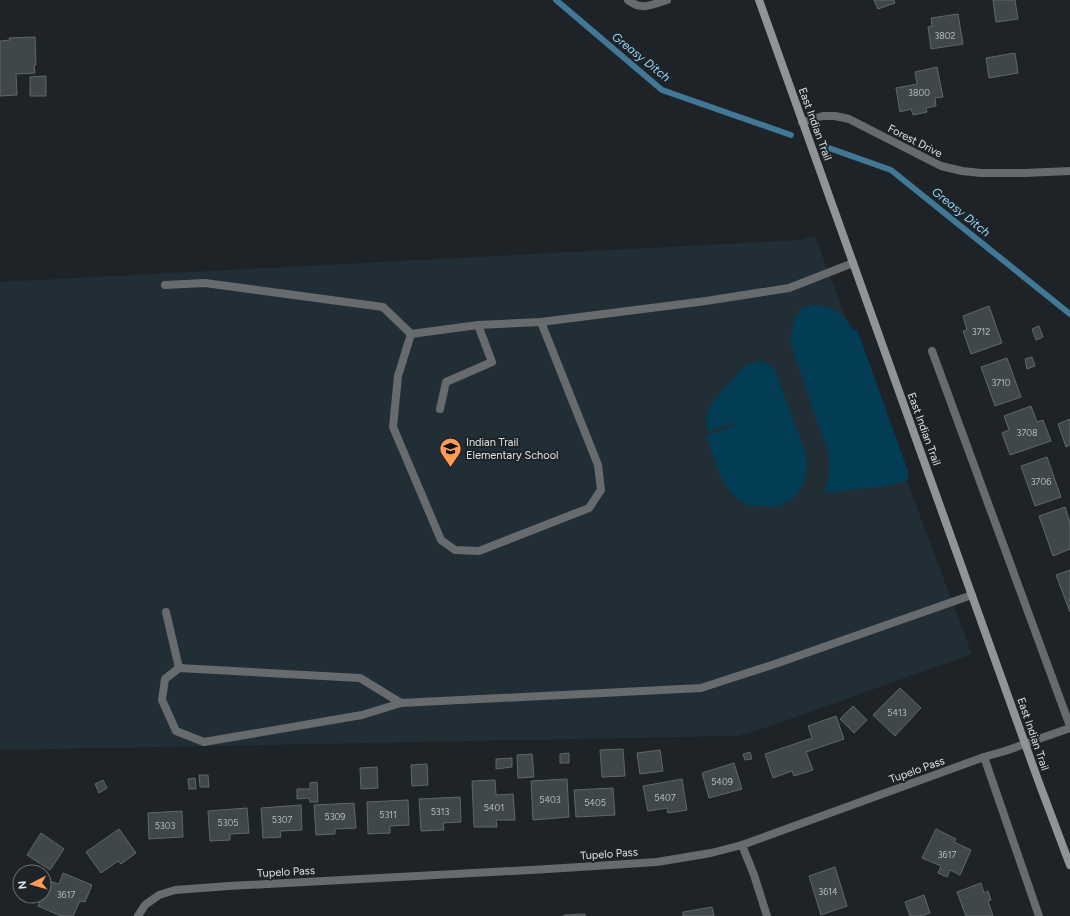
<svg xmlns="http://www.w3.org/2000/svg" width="1070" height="916" font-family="Figtree,sans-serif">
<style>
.built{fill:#212e35}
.green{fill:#023c55}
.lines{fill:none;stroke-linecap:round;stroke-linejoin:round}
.stream{stroke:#407896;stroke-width:6}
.building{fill:#40474b;stroke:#60676b}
.service{stroke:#676b6d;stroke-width:8}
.minor{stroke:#676b6d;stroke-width:8}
.secondary{stroke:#8f9497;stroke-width:8}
.labels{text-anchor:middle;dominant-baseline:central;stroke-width:4;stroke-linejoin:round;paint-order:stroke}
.number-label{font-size:9px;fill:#b6babe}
.street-label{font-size:11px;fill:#dde1e4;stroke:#1d2327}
.poi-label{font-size:11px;fill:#dde1e4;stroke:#1d2327;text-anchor:start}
.water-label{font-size:12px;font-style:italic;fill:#95d7fc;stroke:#1d2327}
</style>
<rect width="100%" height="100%" fill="#1d2327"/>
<!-- built -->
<path class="built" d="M 815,236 L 972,654 L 765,728 L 738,736 L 0,750 L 0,282 L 801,240 Z"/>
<!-- green -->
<g class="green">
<path d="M 811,305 C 832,306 843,312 853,330 L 857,329 L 908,471 L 909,478 C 896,487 871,487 856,489 C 846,490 835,493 825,492 L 829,476 L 829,456 L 827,447 L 817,421 L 791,343 C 791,329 794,318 802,308 L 803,308 Z"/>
<path d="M 762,361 L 768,364 L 774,368 L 805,451 L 807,466 L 805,479 L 802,487 L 797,494 L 788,502 L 775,507 L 748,505 L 739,500 L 731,493 L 725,484 L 720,474 L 706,436 L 734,426 L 733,423 L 708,432 C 706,425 706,417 708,410 C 710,404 741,368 747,365 C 751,362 757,362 762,361 Z"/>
</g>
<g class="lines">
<!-- stream -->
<g class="stream">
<path d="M 556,0 L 662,90 L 791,135"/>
<path d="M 826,147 L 891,170 L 1070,314"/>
</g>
</g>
<!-- building -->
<g class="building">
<path d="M 874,0 L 894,0 L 895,3 L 878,9 Z"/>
<path d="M 993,0 L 1015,0 L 1018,19 L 996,22 Z"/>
<path d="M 958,14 L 963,44 L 931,49 L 928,27 L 932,26 L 931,18 Z"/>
<path d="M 35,37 L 36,65 L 34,65 L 35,73 L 16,74 L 17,95 L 0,96 L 0,41 L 10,40 L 9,38 Z"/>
<path d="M 1015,53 L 1018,73 L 989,78 L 986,58 Z"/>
<path d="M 937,67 L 943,97 L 935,98 L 936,106 L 926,108 L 927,112 L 913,115 L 911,109 L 900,112 L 896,88 L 917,84 L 915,72 Z"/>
<path d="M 46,76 L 46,96 L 30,96 L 30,77 Z"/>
<path d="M 989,306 L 1002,343 L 971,354 L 963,331 L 967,330 L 963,316 Z"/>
<path d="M 1039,326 L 1043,337 L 1036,340 L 1032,329 Z"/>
<path d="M 1032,357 L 1035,366 L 1027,369 L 1025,359 Z"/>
<path d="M 1007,358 L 1021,397 L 995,406 L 981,367 Z"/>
<path d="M 1031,406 L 1037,422 L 1043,420 L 1051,441 L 1010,455 L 1002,433 L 1009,430 L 1004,416 Z"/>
<path d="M 1070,419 L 1070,445 L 1066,447 L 1058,424 Z"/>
<path d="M 1047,457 L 1061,497 L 1035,506 L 1021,466 Z"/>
<path d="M 1065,507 L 1070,523 L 1070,549 L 1053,556 L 1039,516 Z"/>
<path d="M 1070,570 L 1070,612 L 1056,575 Z"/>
<path d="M 900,688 L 921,708 L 895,736 L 873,715 Z"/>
<path d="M 853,706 L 867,720 L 854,733 L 840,719 Z"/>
<path d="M 836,716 L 844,739 L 806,752 L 813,770 L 794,776 L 792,771 L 773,778 L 765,754 L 812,738 L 808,726 Z"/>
<path d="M 623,749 L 625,776 L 602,777 L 600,750 Z"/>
<path d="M 660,750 L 663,771 L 640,774 L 637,753 Z"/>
<path d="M 750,752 L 752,759 L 745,760 L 743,754 Z"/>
<path d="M 569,753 L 569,763 L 560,763 L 560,754 Z"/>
<path d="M 532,754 L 534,777 L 518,778 L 517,755 Z"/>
<path d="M 512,758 L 512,767 L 496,769 L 496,759 Z"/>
<path d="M 734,763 L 742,789 L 709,798 L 702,773 Z"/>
<path d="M 427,764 L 428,785 L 412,786 L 411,765 Z"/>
<path d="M 377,767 L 378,788 L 361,789 L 360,768 Z"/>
<path d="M 199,775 L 208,775 L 209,787 L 200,787 Z"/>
<path d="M 195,778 L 196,789 L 189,789 L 188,779 Z"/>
<path d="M 567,779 L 569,817 L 533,820 L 531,781 Z"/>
<path d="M 682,779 L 687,810 L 668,813 L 667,808 L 648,811 L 643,786 Z"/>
<path d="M 103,780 L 107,788 L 99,793 L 95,784 Z"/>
<path d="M 495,780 L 496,795 L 513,794 L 515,820 L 496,820 L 497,827 L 474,827 L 472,781 Z"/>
<path d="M 317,782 L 318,802 L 310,802 L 309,798 L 297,799 L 297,789 L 310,789 L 310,783 Z"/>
<path d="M 613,788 L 615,815 L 576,817 L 574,790 Z"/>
<path d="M 460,797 L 461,822 L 443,823 L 444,830 L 421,831 L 419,799 Z"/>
<path d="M 408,800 L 409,825 L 390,826 L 390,833 L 368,834 L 367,802 Z"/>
<path d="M 354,803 L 356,828 L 335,829 L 335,834 L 316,835 L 314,805 Z"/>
<path d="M 301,805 L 302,830 L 280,831 L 281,837 L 263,838 L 261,808 Z"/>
<path d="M 247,808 L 249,833 L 230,834 L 230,840 L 210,841 L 208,811 Z"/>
<path d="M 182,811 L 183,837 L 149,839 L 148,813 Z"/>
<path d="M 119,829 L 136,853 L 121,864 L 118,861 L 101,873 L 86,852 Z"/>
<path d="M 936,829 L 956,839 L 954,842 L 971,850 L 960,875 L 950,870 L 947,877 L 938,873 L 941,866 L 922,858 Z"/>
<path d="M 41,833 L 64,849 L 50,870 L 27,855 Z"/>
<path d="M 835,867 L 847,906 L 821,915 L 809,876 Z"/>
<path d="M 63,873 L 92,885 L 85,902 L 80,901 L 73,916 L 61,916 L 38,906 L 42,896 L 44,896 L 44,892 L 49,881 L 59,884 Z"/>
<path d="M 981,883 L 984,893 L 988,891 L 991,900 L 988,901 L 993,916 L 966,916 L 957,892 Z"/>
<path d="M 924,895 L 930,913 L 921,916 L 910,916 L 905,902 Z"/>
<path d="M 712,907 L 714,916 L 683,916 L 683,912 Z"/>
<path d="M 585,914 L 585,916 L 564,916 L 564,915 Z"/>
</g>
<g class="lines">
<!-- service -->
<g class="service">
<path d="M 628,0 C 642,11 651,5 667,0"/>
<path d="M 165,285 L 205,283 L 383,307 L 411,334 L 478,325 L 541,322 L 706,301 L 789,288 L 853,263"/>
<path d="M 411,334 L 398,376 L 393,427 L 441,540 L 455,550 L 479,551 L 589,508 L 601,490 L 598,465 L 541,322"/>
<path d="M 932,351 L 1070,726"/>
<path d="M 440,409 L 446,382 L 492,362 L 478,325"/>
<path d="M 166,612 L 179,668"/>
<path d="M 401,703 L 360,678 L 179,668 L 165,679 L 162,700 L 176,731 L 204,742 L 362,715 L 401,703 L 701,688 L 778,663 L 972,595"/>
<path d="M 984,757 L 1039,916"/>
</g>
<!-- minor -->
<g class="minor">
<path d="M 802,122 L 823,116 L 835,116 L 849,119 L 941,166 L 962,171 L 981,173 L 1024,173 L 1070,171"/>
<path d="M 742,845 L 754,875 L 767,916"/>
<path d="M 138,916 L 145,905 L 159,895 L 175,890 L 229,886 L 548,869 L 657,862 L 711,853 L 742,845 L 984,757 L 1005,751 L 1070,728"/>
</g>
<!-- secondary -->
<path class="secondary" d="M 759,0 L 1038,780 L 1070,865"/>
</g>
<!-- icons -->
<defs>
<symbol id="school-pin" viewBox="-11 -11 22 30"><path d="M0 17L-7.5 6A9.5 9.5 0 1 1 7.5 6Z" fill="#fe9c57" stroke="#1d2327"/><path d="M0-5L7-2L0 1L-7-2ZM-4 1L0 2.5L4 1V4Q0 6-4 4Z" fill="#111"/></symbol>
</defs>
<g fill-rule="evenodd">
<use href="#school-pin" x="438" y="436" width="25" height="34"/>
</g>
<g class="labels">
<!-- number labels -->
<g class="number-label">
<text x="945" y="35">3802</text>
<text x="919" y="92">3800</text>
<text x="981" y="331">3712</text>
<text x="1001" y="382">3710</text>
<text x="1027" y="432">3708</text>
<text x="1041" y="481">3706</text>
<text x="897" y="712">5413</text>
<text x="722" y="781">5409</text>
<text x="665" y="797">5407</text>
<text x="550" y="799">5403</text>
<text x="595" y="802">5405</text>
<text x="494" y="807">5401</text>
<text x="440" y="811">5313</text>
<text x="388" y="814">5311</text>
<text x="335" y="816">5309</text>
<text x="282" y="819">5307</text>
<text x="228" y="822">5305</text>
<text x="165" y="825">5303</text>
<text x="947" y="854">3617</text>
<text x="828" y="891">3614</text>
<text x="66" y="894">3617</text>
</g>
<!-- street labels -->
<g class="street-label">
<text transform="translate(815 124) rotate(70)">East Indian Trail</text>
<text transform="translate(915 141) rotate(27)">Forest Drive</text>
<text transform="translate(924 429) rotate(70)">East Indian Trail</text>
<text transform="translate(1033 734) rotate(71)">East Indian Trail</text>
<text transform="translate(917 770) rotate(-20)">Tupelo Pass</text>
<text transform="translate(609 854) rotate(-4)">Tupelo Pass</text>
<text transform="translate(286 872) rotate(-3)">Tupelo Pass</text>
</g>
<!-- poi labels -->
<g class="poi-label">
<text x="466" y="442">Indian Trail<tspan x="466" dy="13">Elementary School</tspan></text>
</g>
<!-- water labels -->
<g class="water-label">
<text transform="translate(641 57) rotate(39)">Greasy Ditch</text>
<text transform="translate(961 212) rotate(39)">Greasy Ditch</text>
</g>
</g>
<!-- north arrow -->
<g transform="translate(32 884) rotate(264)"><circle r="19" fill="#1d2327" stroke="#6a6f73"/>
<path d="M0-3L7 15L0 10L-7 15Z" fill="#fe9c57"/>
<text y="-6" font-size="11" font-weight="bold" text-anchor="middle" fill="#dde1e4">N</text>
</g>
</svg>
